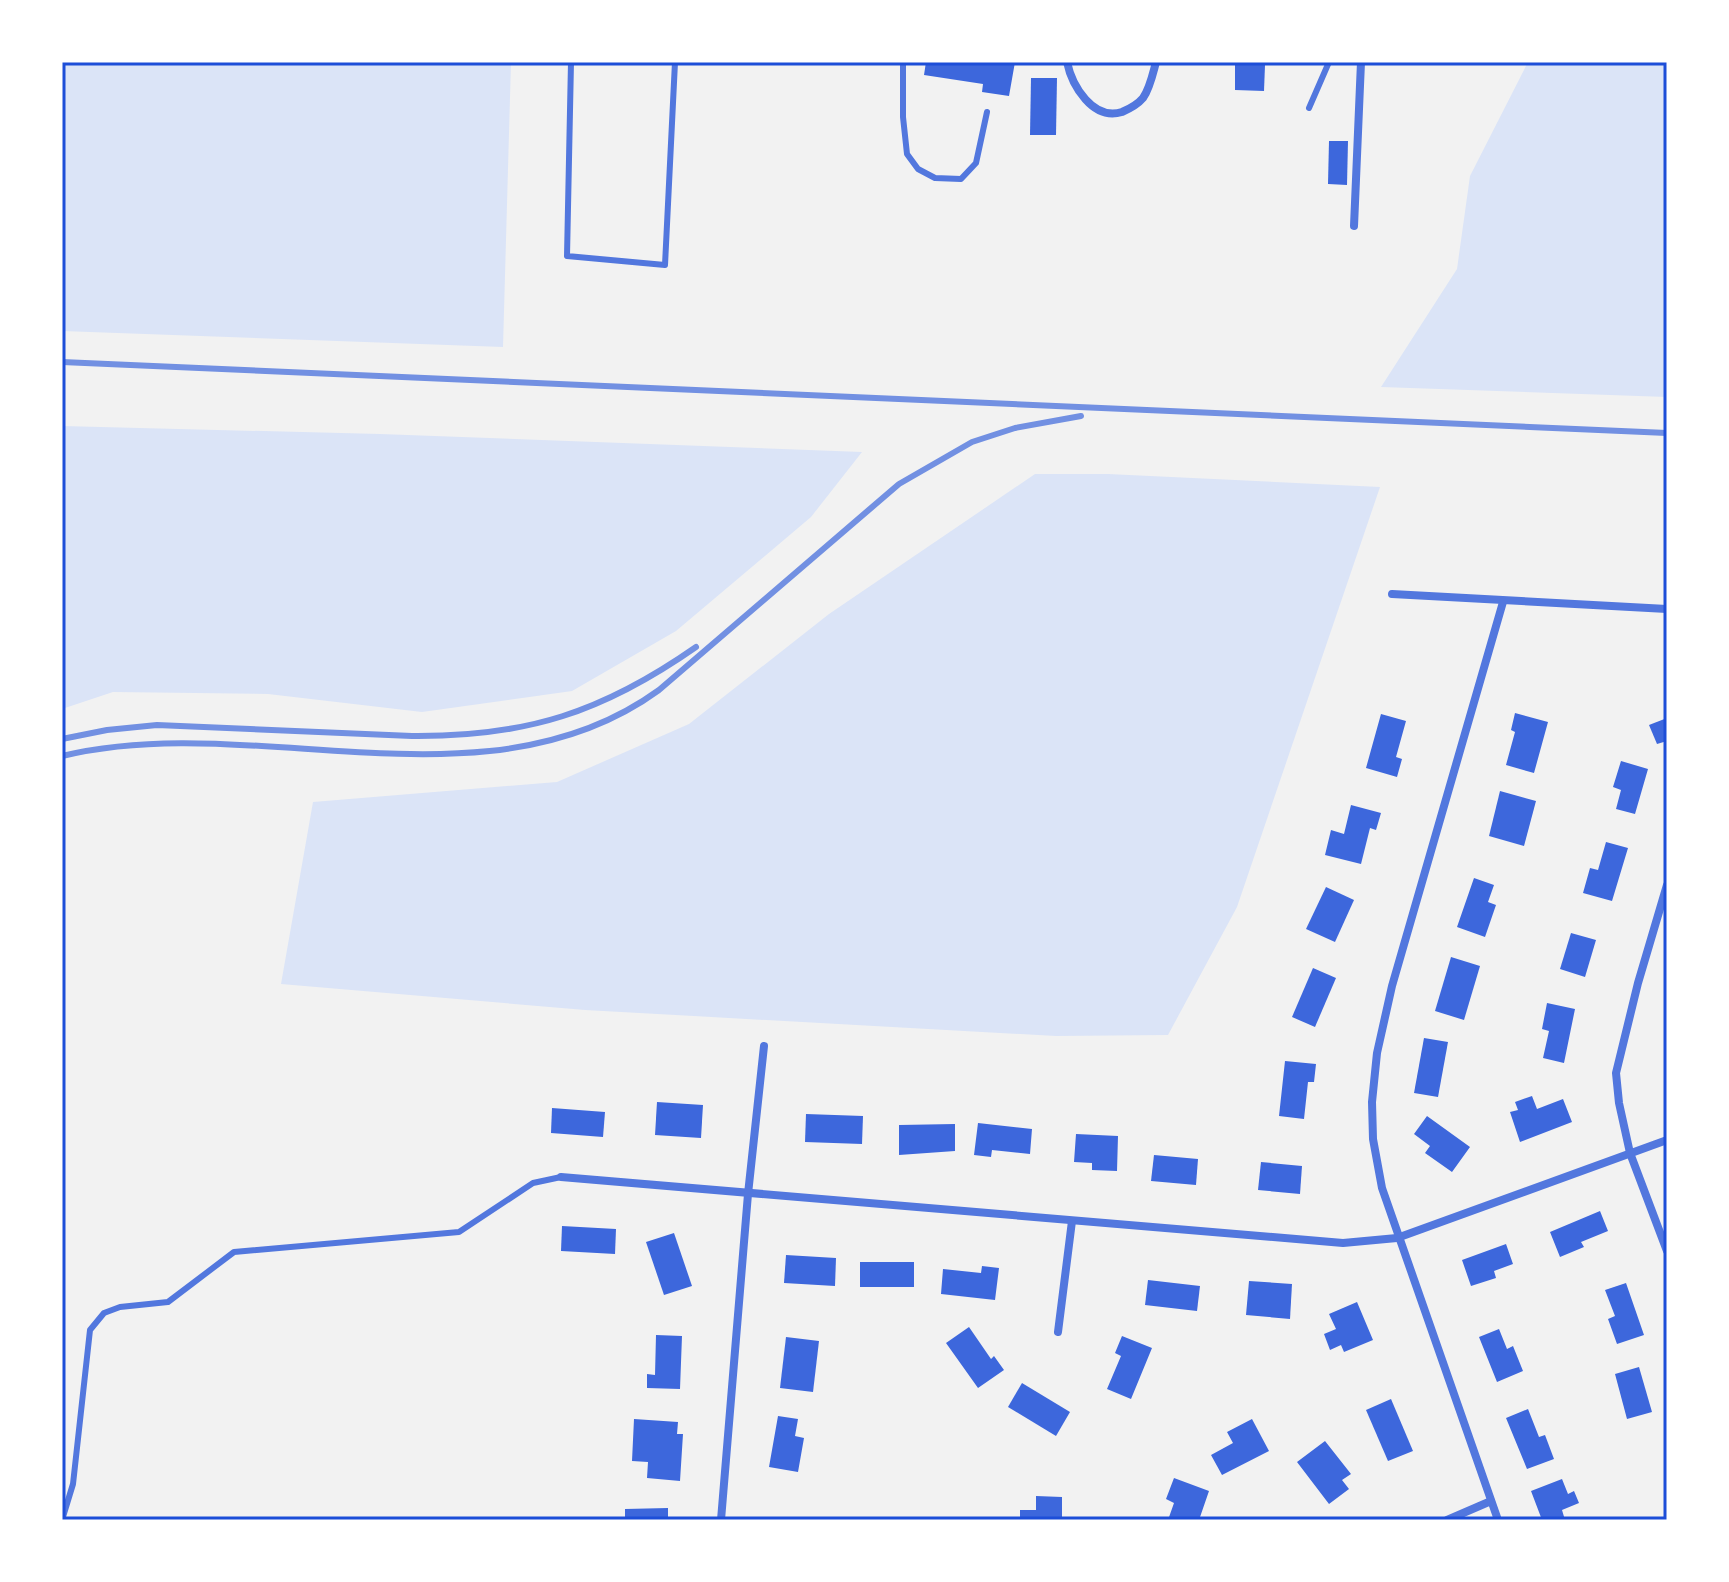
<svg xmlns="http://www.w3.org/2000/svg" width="1729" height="1582" font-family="Georgia,serif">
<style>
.green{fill:#dbe4f7}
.building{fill:#3d67dc}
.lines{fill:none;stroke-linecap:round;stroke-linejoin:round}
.service{stroke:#5277de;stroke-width:6}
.minor{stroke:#5277de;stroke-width:8}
.rail{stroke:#7290e2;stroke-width:6}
.neatline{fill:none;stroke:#1d4ed8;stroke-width:3}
</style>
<rect width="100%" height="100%" fill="#f2f2f2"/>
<!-- green -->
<g class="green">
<path d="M 62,62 L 511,62 L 503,347 L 62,331 Z"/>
<path d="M 1528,62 L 1667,62 L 1667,397 L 1381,387 L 1457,269 L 1470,176 Z"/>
<path d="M 62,426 L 380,434 L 862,452 L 811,517 L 676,631 L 572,691 L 422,712 L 268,694 L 113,692 L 62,709 Z"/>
<path d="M 1035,474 L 1108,474 L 1380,487 L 1237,907 L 1168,1035 L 1056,1036 L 585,1010 L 281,984 L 313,802 L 557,782 L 689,724 L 829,614 Z"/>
</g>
<!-- building -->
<g class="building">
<path d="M 926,62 L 1015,62 L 1009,96 L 982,92 L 983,84 L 924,75 Z"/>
<path d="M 1235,65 L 1265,65 L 1264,91 L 1235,90 Z"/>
<path d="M 1031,78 L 1057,78 L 1056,135 L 1030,135 Z"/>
<path d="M 1329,141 L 1348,141 L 1347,185 L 1328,184 Z"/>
<path d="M 1515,713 L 1548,722 L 1534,773 L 1506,765 L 1515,732 L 1511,730 Z"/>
<path d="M 1381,714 L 1406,721 L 1396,757 L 1402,759 L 1397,777 L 1366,768 Z"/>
<path d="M 1667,718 L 1667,741 L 1657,744 L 1649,725 Z"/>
<path d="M 1621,761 L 1648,769 L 1635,814 L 1616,809 L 1621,790 L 1613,787 Z"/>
<path d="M 1500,791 L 1536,801 L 1524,846 L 1489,836 Z"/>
<path d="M 1351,805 L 1381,813 L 1376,830 L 1370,828 L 1361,864 L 1325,855 L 1331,830 L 1344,834 Z"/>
<path d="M 1606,842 L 1628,848 L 1612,901 L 1583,893 L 1590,868 L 1598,870 Z"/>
<path d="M 1474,878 L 1494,885 L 1488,902 L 1496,905 L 1485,937 L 1457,927 Z"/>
<path d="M 1326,887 L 1354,900 L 1335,942 L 1306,929 Z"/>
<path d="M 1571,933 L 1596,940 L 1585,977 L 1560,969 Z"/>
<path d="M 1451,957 L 1480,966 L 1464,1020 L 1435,1011 Z"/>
<path d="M 1313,968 L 1336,978 L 1315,1027 L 1292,1017 Z"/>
<path d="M 1547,1003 L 1575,1009 L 1564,1063 L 1543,1058 L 1549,1031 L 1542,1029 Z"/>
<path d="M 1424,1038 L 1448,1042 L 1438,1097 L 1414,1093 Z"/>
<path d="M 1285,1061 L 1316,1064 L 1314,1082 L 1308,1082 L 1304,1119 L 1279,1116 Z"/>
<path d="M 1532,1096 L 1537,1109 L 1563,1099 L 1572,1122 L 1520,1142 L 1510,1112 L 1518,1110 L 1515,1102 Z"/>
<path d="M 657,1102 L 703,1105 L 701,1138 L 655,1135 Z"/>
<path d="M 552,1108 L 605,1112 L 603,1137 L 551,1133 Z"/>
<path d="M 806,1114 L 863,1116 L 862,1144 L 805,1142 Z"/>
<path d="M 1427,1116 L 1470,1147 L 1452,1172 L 1425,1153 L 1430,1146 L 1414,1134 Z"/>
<path d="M 978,1123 L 1032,1129 L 1030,1154 L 992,1150 L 991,1157 L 974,1155 Z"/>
<path d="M 955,1124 L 955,1151 L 899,1155 L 899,1125 Z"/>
<path d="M 1076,1134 L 1118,1136 L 1117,1171 L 1092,1170 L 1092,1163 L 1074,1162 Z"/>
<path d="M 1154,1155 L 1198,1159 L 1196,1185 L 1151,1181 Z"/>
<path d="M 1261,1162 L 1302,1166 L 1300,1194 L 1258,1190 Z"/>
<path d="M 1600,1211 L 1608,1231 L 1581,1242 L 1584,1247 L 1560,1257 L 1550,1232 Z"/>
<path d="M 562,1226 L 616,1229 L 615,1254 L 561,1251 Z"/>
<path d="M 674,1233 L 692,1286 L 664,1295 L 646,1242 Z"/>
<path d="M 1506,1244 L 1513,1264 L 1494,1271 L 1496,1278 L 1471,1286 L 1462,1260 Z"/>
<path d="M 786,1255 L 836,1258 L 835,1286 L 784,1283 Z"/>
<rect x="860" y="1262" width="54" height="25"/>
<path d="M 982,1266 L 999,1268 L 995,1300 L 941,1294 L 943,1269 L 981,1273 Z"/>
<path d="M 1148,1280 L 1200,1286 L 1197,1311 L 1145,1305 Z"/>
<path d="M 1249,1281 L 1292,1284 L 1290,1319 L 1246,1315 Z"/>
<path d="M 1626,1283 L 1644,1335 L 1617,1344 L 1608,1319 L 1615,1316 L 1605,1290 Z"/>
<path d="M 1357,1302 L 1373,1340 L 1344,1352 L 1341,1345 L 1330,1350 L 1324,1334 L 1336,1329 L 1329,1314 Z"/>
<path d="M 969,1327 L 991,1359 L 994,1356 L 1004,1370 L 978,1388 L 946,1343 Z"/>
<path d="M 1499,1329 L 1507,1349 L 1513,1346 L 1523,1371 L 1497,1382 L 1479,1337 Z"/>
<path d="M 656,1335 L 682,1336 L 680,1389 L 647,1388 L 647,1374 L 655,1375 Z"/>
<path d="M 1122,1336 L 1152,1348 L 1131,1399 L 1107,1389 L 1121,1356 L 1115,1353 Z"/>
<path d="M 786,1337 L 819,1341 L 813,1392 L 780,1388 Z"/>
<path d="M 1639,1367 L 1652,1412 L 1627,1419 L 1615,1374 Z"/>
<path d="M 1022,1383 L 1070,1412 L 1056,1436 L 1008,1407 Z"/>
<path d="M 1391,1399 L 1413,1451 L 1388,1461 L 1366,1410 Z"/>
<path d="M 1528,1409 L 1539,1437 L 1545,1435 L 1554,1459 L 1527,1469 L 1506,1418 Z"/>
<path d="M 778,1416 L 798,1419 L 795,1436 L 804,1438 L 798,1472 L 769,1467 Z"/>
<path d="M 634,1419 L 678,1422 L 677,1434 L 683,1434 L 680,1481 L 647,1478 L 648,1462 L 632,1461 Z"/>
<path d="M 1252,1419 L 1269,1451 L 1222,1475 L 1211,1455 L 1233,1443 L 1227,1432 Z"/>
<path d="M 1325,1441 L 1351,1474 L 1342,1480 L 1349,1489 L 1329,1504 L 1297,1462 Z"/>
<path d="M 1174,1478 L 1209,1491 L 1199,1520 L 1168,1520 L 1174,1503 L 1166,1499 Z"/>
<path d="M 1562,1479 L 1568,1494 L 1574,1491 L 1579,1503 L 1562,1510 L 1565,1520 L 1542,1520 L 1531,1491 Z"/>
<path d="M 1036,1496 L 1062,1497 L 1062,1520 L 1020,1520 L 1020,1510 L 1036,1510 Z"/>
<path d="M 668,1508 L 668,1520 L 625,1520 L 625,1509 Z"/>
</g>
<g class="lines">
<!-- service -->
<g class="service">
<path d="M 571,62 L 567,256 L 665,265 L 675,62"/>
<path d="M 903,62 L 903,117 L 907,154 L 918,169 L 935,178 L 961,179 L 976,163 L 987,112"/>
<path d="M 1309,108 L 1329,62"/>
<path d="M 62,1520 L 73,1484 L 90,1330 L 104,1313 L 120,1307 L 168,1302 L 234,1252 L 459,1232 L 533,1183 L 561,1177"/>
</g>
<!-- minor -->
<g class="minor">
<path d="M 1067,62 C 1072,86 1093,121 1122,112 C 1129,109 1138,104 1143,98 C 1150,88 1153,73 1156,62"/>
<path d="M 1354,226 L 1361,62"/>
<path d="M 1392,594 L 1667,609"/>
<path d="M 1667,885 L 1638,983 L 1616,1073 L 1619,1103 L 1630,1153 L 1667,1251"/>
<path d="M 561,1177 L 1343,1243 L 1397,1238 L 1667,1140"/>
<path d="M 1058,1332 L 1072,1221"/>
<path d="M 721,1520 L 748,1194 L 764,1046"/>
<path d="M 1447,1520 L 1491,1501"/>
<path d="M 1498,1520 L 1382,1188 L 1373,1139 L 1372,1102 L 1377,1053 L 1392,986 L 1503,602"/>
</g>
<!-- rail -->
<g class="rail">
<path d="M 62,362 L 1667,433"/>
<path d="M 62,739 L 107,730 L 157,725 L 412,736 C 527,737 603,712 696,647"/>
<path d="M 62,756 C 255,709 486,816 659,690 L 899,484 L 972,442 L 1015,428 L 1081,416"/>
</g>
</g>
<!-- border -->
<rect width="1729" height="1582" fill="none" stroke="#ffffff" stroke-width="128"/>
<rect x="64" y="64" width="1601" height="1454" class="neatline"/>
</svg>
